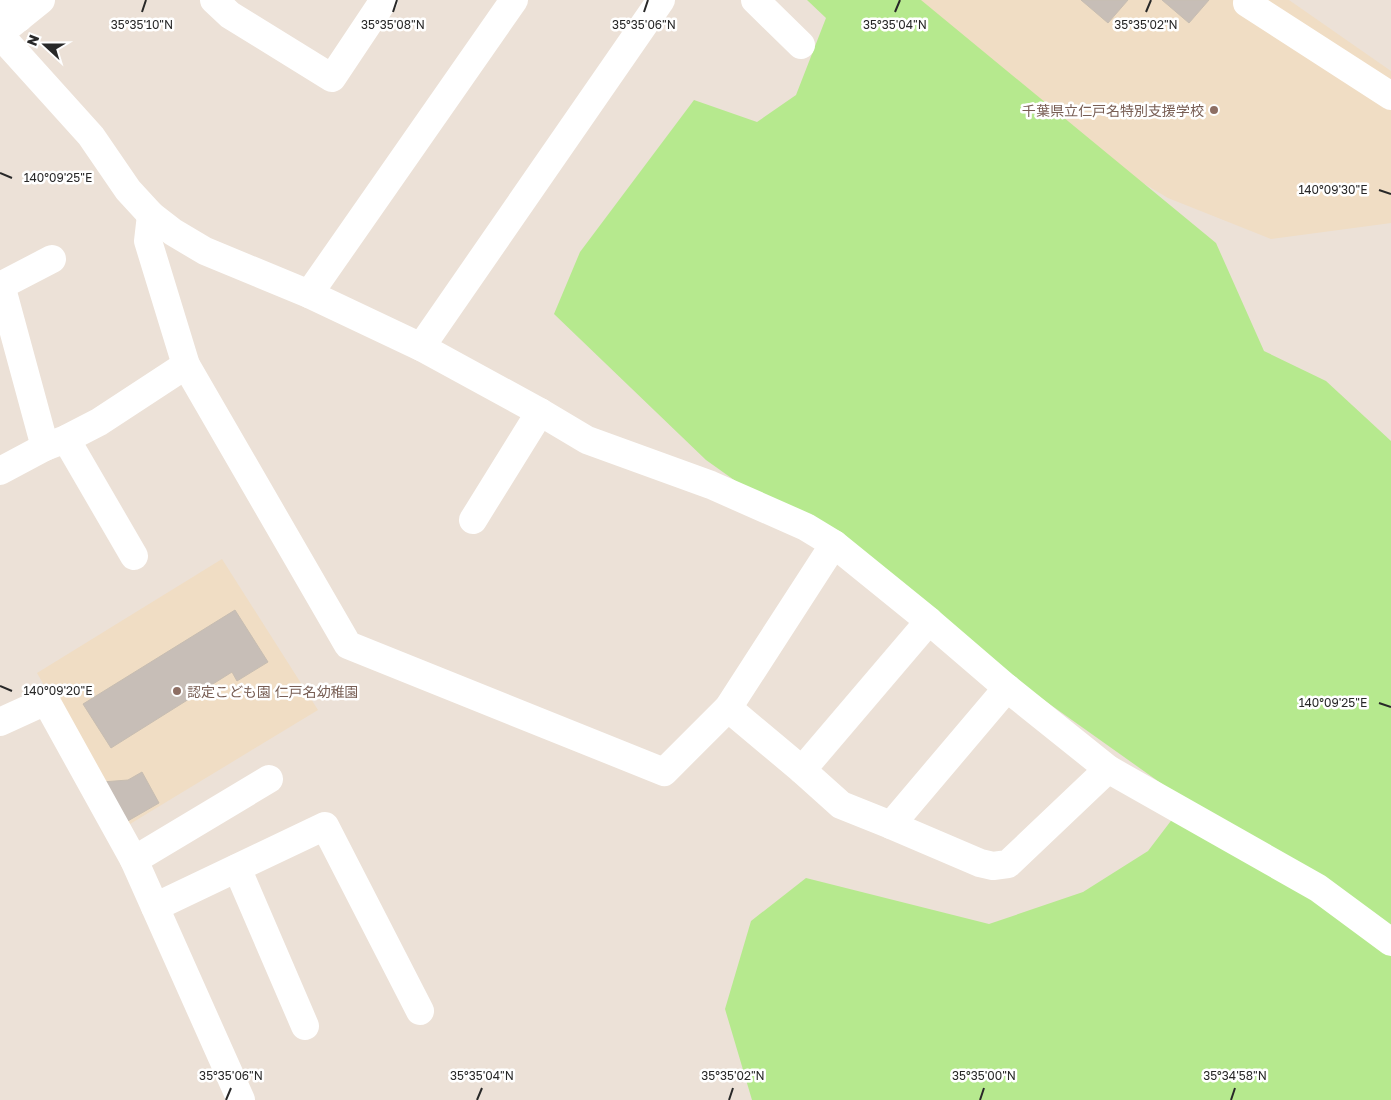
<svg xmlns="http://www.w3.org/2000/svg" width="1391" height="1100" font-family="'Golos Text','Noto Sans JP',sans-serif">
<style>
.education{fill:#f0ddc4}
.green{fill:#b6e98e}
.building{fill:#c7beb7;stroke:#c7bdb1}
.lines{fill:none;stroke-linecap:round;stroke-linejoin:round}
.minor{stroke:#fff;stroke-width:28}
.ticks{fill:none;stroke:#282828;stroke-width:2}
.education-dot{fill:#8d6e63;stroke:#fff;stroke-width:2}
.labels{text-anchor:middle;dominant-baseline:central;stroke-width:5;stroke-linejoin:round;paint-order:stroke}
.education-label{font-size:14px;fill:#785e54;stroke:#fff;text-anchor:end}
.ticks-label{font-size:12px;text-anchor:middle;fill:#282828;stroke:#fff;stroke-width:5;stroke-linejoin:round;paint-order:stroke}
</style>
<rect width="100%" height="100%" fill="#ece1d7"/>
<!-- education -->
<g class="education">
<path d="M 907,0 L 1289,0 L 1391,71 L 1391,223 L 1271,239 L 1168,198 L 1084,148 Z"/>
<path d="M 222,559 L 318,710 L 125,827 L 37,673 Z"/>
</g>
<!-- green -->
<path class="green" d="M 807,0 L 921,0 L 1216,243 L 1264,351 L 1326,381 L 1391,441 L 1391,1100 L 752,1100 L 725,1009 L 751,921 L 806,878 L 989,924 L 1083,892 L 1148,851 L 1186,801 L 706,460 L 554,314 L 580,252 L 694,100 L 757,122 L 796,95 L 826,18 Z"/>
<!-- building -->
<g class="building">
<path d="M 1081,0 L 1128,0 L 1108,23 Z"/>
<path d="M 1162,0 L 1209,0 L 1189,23 Z"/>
<path d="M 235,610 L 268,662 L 237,681 L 232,672 L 111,748 L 83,704 Z"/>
<path d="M 142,772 L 159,803 L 126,822 L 102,782 L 128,780 Z"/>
</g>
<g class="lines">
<!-- minor -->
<g class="minor">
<path d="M 2,0 L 19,18"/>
<path d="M 214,0 L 230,15 L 332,78 L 384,0"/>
<path d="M 755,0 L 801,45"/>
<path d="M 1247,3 L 1391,96"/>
<path d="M 0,33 L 41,0"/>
<path d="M 0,35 L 91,136 L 128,190 L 151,215 L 173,232 L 205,251 L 309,294 L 421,347 L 540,412 L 587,440 L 711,485 L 806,527 L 834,544 L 929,621 L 1007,688 L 1108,769 L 1318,888 L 1391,942"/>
<path d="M 151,215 L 148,241 L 186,365 L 348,645 L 664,772 L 728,708 L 834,544"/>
<path d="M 1,285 L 45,447"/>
<path d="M 0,286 L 52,259"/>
<path d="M 309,294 L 514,0"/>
<path d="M 421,347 L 661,0"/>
<path d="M 66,439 L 134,556"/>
<path d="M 0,471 L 45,447 L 66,439 L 99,422 L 186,365"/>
<path d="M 473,520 L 540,412"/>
<path d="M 728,708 L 802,770 L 841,805 L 891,825 L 980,863 L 993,866 L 1008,864 L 1108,769"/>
<path d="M 0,722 L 46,701 L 134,860 L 241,1100"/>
<path d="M 802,770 L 929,621"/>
<path d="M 891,825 L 1007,688"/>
<path d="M 134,860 L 269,779"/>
<path d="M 237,868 L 305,1026"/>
<path d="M 155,907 L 325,826 L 420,1011"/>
</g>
</g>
<!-- ticks -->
<path class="ticks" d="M 142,12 L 146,0M 393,12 L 397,0M 644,12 L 648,0M 895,12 L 900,0M 1146,12 L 1151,0M 0,173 L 12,178M 1379,190 L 1391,194M 0,686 L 12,691M 1379,703 L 1391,707M 226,1100 L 231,1088M 477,1100 L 482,1088M 729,1100 L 733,1088M 980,1100 L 984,1088M 1231,1100 L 1235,1088"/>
<!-- markers -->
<g class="education-dot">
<circle cx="1214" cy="110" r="5"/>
<circle cx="177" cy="691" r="5"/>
</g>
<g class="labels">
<!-- education labels -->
<g class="education-label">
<text x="1204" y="110">千葉県立仁戸名特別支援学校</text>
<text x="187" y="691" text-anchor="start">認定こども園 仁戸名幼稚園</text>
</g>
</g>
<g class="ticks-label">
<text x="142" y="29">35°35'10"N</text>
<text x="644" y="29">35°35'06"N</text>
<text x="895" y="29">35°35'04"N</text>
<text x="1146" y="29">35°35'02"N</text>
<text x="393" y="29">35°35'08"N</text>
<text x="58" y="182">140°09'25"E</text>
<text x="1333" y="194">140°09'30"E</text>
<text x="58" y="695">140°09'20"E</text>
<text x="1333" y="707">140°09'25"E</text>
<text x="231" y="1080">35°35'06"N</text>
<text x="482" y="1080">35°35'04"N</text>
<text x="733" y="1080">35°35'02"N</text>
<text x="984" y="1080">35°35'00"N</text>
<text x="1235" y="1080">35°34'58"N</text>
</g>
<!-- north arrow -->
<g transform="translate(45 45) rotate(291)" stroke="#ffffff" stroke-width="4" paint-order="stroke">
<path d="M0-4L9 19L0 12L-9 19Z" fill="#282828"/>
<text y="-8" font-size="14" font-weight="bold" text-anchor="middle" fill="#282828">N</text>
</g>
</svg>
